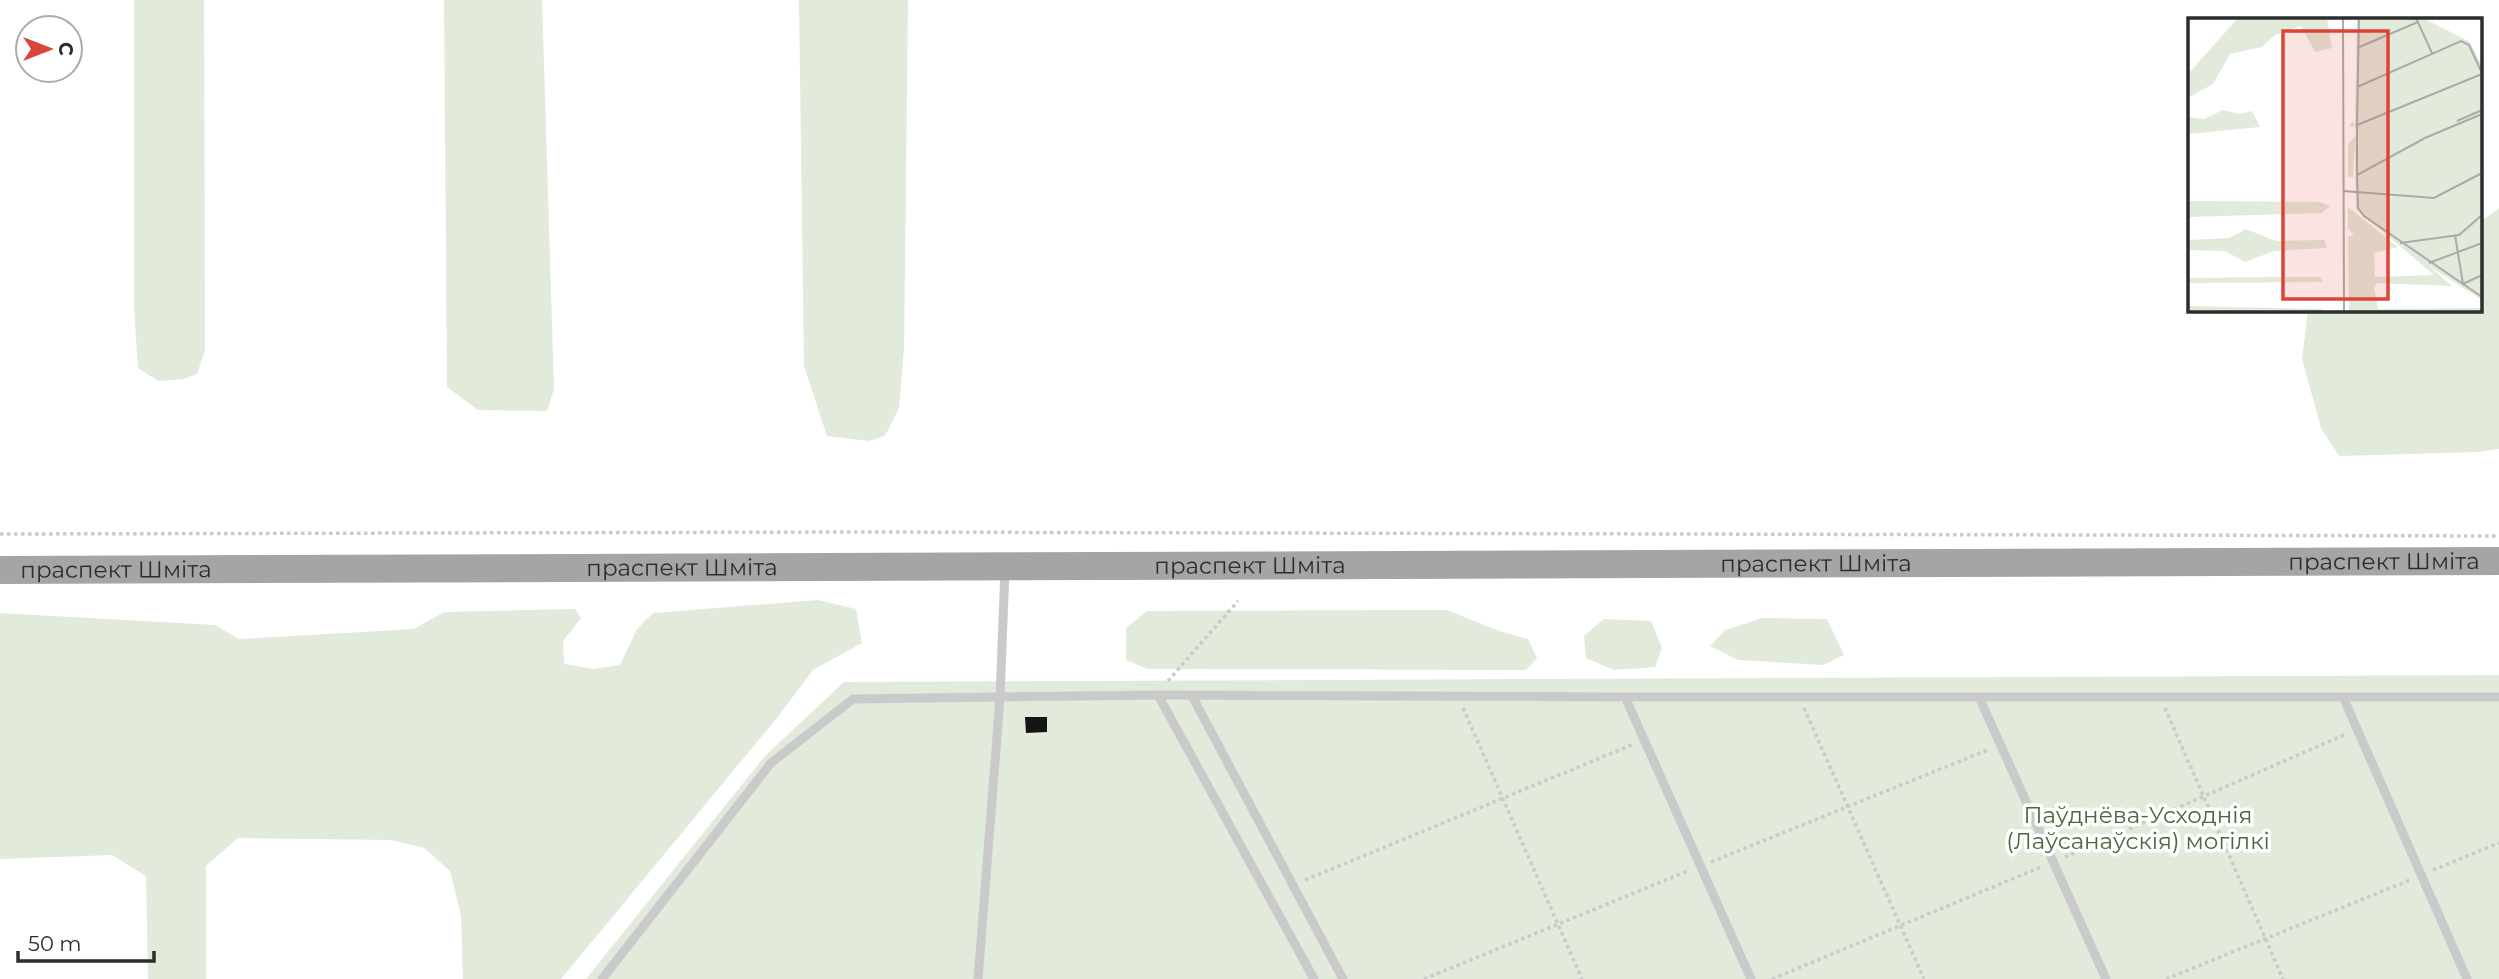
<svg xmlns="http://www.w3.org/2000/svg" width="2499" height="979" font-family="Montserrat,sans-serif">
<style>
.green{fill:#e1eadb}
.building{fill:#141414}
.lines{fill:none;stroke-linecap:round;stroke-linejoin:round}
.path{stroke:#cacaca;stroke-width:3.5;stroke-dasharray:3.5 3.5;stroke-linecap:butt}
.service{stroke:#cacaca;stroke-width:9}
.primary{stroke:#a5a5a5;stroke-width:28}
.labels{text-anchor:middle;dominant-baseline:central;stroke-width:7;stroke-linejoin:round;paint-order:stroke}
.street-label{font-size:23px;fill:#2d2d2d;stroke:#fff}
.park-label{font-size:23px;fill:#4a663d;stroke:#fff}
.inset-road{fill:none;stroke:#ababab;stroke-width:2}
.view{fill:#db4437;fill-opacity:0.15;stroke:#db4437;stroke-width:3.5}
.inset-edge{fill:none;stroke:#2d2d2d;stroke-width:3.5}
</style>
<rect width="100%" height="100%" fill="#fff"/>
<!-- green -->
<g class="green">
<path d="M 134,0 L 204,0 L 205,350 L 197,374 L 184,379 L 158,381 L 138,368 L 134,306 Z"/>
<path d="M 444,0 L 542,0 L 554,389 L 547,411 L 478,410 L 447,387 Z"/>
<path d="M 799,0 L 908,0 L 904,349 L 899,408 L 885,436 L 868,441 L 827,436 L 804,366 Z"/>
<path d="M 2499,208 L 2499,449 L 2478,452 L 2339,456 L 2321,428 L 2302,359 L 2308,310 L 2480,310 L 2480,222 Z"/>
<path d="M 818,600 L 856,609 L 862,643 L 813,670 L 776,719 L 561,979 L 463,979 L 461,916 L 450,871 L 424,848 L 392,840 L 238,838 L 206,866 L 206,979 L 148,979 L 146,876 L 112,855 L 0,859 L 0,613 L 215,625 L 239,639 L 414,629 L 444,612 L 575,609 L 581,618 L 563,641 L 564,664 L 594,669 L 620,665 L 637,629 L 653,613 Z"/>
<path d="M 1447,610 L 1499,631 L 1528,639 L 1537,658 L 1526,670 L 1148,669 L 1126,660 L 1126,628 L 1147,611 Z"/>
<path d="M 1763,618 L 1827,619 L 1844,655 L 1823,665 L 1738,660 L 1710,646 L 1725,630 Z"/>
<path d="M 1604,619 L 1651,621 L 1662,648 L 1655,667 L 1614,670 L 1586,658 L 1584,636 Z"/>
<path d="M 2499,675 L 2499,979 L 586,979 L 765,756 L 844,682 Z"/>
</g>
<!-- building -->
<path class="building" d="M 1025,717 L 1047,717 L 1047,732 L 1026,733 Z"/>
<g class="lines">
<!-- path -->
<g class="path">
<path d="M 0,534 L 861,532 L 2499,536"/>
<path d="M 1168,681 L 1238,601"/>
<path d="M 1463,708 L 1582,979"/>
<path d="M 1804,708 L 1924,979"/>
<path d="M 2165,708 L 2283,979"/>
<path d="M 2065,857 L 2346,734"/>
<path d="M 1711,862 L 1990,749"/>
<path d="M 2433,870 L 2499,843"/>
<path d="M 1305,880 L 1634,744"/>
<path d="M 1424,979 L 1688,871"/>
<path d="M 1772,979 L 2041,867"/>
<path d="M 2166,979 L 2410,880"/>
</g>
<!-- service -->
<g class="service">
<path d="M 1158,695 L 1625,697 L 1751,979"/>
<path d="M 1192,696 L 1343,979"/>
<path d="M 1625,697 L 2499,697"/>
<path d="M 1979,697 L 2106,979"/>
<path d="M 2343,697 L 2467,979"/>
<path d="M 602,979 L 771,763 L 853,699 L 1158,695 L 1314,979"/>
<path d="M 978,979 L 1000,698 L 1005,569"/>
</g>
<!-- primary -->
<path class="primary" id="s1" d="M 0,570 L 2499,561"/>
</g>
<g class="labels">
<!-- street labels -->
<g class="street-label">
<text stroke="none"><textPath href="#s1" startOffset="2384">праспект Шміта</textPath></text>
<text stroke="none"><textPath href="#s1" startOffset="1816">праспект Шміта</textPath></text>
<text stroke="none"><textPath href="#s1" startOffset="1250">праспект Шміта</textPath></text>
<text stroke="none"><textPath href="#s1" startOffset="682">праспект Шміта</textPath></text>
<text stroke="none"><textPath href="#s1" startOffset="116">праспект Шміта</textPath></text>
</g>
<!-- park labels -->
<g class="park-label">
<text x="2138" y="815">Паўднёва-Усходнія<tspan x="2138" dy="26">(Лаўсанаўскія) могілкі</tspan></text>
</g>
</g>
<!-- overview -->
<g transform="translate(2188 18)">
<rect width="294" height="294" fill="#fff"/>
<path d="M 50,0 L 139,0 L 144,30 L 127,34 L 113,8 L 107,10 L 87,17 L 74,29 L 42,36 L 25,66 L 0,80 L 0,56 ZM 169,0 L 235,0 L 282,24 L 294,48 L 294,282 L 241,248 L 264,268 L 189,265 L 186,269 L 190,291 L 293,290 L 294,294 L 161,294 L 160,219 L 166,217 L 160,211 L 160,189 L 210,229 L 186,235 L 187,259 L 246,257 L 168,191 L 167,123 L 165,160 L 160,158 L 160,126 L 168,117 L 167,108 L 161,109 L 164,103 L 167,107 ZM 35,92 L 51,96 L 64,93 L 72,109 L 0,116 L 0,99 L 16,101 ZM 0,183 L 132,184 L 142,188 L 134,195 L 0,199 ZM 58,211 L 88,223 L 136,222 L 139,230 L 86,233 L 57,244 L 37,233 L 0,232 L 0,222 L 41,220 ZM 89,259 L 132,259 L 135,264 L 0,265 L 0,260 ZM 0,288 L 134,291 L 137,294 L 0,294 Z" fill="#e1eadb"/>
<path class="inset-road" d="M 155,0 L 156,294M 228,0 L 244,35M 169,30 L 230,4M 169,69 L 273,23 L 281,27 L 293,53M 294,96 L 237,120 L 169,157 L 170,190 L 176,198 L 294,279M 269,103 L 294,92M 169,107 L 171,0M 169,157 L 169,107 L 294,56M 155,173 L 246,180 L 294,155M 267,217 L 275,266 L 294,257M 212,225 L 271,217 L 294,197M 241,245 L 294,225"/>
<path class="view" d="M 95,13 L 200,13 L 200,281 L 95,281 Z"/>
<rect width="294" height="294" class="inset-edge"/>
</g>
<!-- north arrow -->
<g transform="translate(49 49) rotate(90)"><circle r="33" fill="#ffffff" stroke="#ababab" stroke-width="2"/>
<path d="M0-5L12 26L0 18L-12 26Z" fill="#db4437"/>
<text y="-10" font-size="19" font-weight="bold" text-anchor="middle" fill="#2d2d2d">С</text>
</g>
<!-- scale -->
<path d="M18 951v10h136v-10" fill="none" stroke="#2d2d2d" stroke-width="3.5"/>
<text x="28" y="951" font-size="21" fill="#2d2d2d" stroke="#ffffff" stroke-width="5" paint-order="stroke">50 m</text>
</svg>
